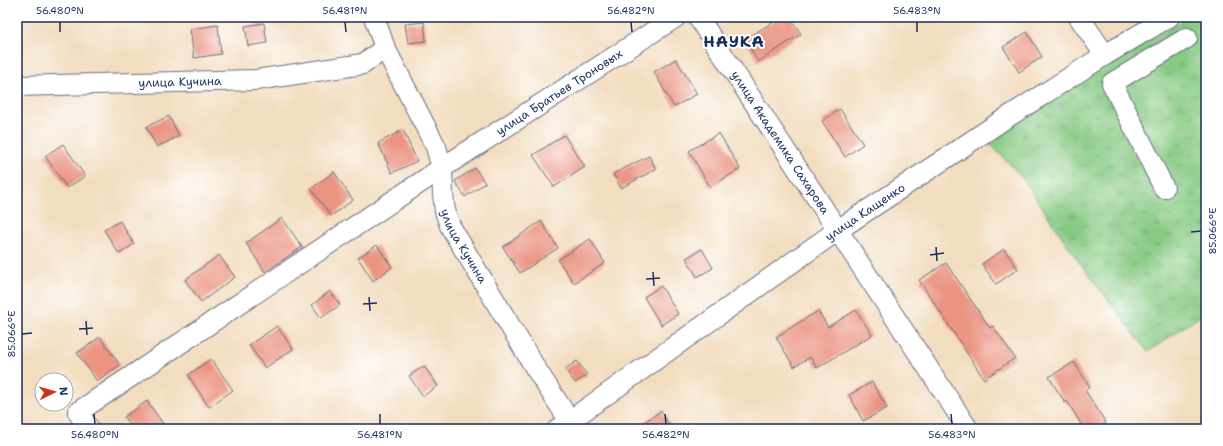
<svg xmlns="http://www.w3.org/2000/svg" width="1223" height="446" font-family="'Shantell Sans',sans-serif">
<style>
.park{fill:url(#park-tufts);stroke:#517c70}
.building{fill:#eb9482}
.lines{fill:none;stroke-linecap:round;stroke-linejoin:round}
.street-casing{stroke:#676c80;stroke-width:22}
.street{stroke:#fff;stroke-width:20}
.ticks{fill:none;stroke:#1b2f5e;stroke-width:1.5}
.labels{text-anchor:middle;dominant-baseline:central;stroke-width:4;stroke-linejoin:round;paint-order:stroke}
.street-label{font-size:12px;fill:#1b2f5e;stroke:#fff}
.district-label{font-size:16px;font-weight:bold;letter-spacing:1px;fill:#1b2f5e;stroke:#fff}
.neatline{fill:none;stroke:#1b2f5e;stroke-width:1.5}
.ticks-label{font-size:10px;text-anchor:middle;fill:#1b2f5e}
</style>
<defs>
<pattern id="park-tufts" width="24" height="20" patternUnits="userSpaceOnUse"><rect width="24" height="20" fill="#87ca83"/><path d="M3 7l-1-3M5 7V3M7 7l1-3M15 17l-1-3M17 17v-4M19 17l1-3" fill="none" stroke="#6ea46e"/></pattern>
</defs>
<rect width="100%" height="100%" fill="#fff"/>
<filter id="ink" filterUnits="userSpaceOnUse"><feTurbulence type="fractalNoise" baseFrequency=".025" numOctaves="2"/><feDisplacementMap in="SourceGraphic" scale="8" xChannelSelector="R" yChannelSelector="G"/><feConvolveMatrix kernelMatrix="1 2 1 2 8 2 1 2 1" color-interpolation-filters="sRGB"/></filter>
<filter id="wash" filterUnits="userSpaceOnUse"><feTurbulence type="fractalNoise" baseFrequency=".012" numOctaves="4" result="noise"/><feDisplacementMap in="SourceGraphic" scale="16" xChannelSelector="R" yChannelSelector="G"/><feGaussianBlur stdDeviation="0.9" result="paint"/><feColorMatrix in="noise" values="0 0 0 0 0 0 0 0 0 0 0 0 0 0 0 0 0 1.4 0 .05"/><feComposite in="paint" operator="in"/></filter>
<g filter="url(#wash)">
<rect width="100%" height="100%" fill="#f3ddbf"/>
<!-- park -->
<path class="park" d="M 1189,17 L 1206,17 L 1206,312 L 1148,352 L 1079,262 L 1023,179 L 984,137 Z"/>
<g id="blocks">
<!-- building -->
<g class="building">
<path d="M 782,17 L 790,17 L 801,34 L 758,62 L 745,39 Z"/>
<path d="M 424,22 L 426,41 L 408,43 L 405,24 Z"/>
<path d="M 264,23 L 267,43 L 248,46 L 245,26 Z"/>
<path d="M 218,25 L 221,54 L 194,58 L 190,29 Z"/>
<path d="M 1027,32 L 1042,57 L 1019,72 L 1003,47 Z"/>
<path d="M 676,59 L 697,94 L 674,107 L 654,72 Z"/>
<path d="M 840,109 L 863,144 L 845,157 L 822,121 Z"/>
<path d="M 169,116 L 179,136 L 157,147 L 146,127 Z"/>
<path d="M 403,130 L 417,161 L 392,173 L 378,143 Z"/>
<path d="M 719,133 L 740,169 L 710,187 L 689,151 Z"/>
<path d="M 564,135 L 585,167 L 554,187 L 533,155 Z"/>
<path d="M 63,144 L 85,176 L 67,188 L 45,156 Z"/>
<path d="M 649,156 L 656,169 L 621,188 L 613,174 Z"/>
<path d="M 475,168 L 485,183 L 465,197 L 455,181 Z"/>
<path d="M 334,172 L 353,200 L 331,216 L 311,189 Z"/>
<path d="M 282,218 L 302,247 L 265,272 L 246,243 Z"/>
<path d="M 120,221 L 134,244 L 119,254 L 104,230 Z"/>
<path d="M 541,221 L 558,248 L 520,273 L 503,247 Z"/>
<path d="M 590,239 L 605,263 L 574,283 L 558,260 Z"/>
<path d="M 377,245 L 392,267 L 373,281 L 358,258 Z"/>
<path d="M 702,249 L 713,268 L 697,277 L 686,258 Z"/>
<path d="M 1004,249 L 1018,269 L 996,284 L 982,264 Z"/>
<path d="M 219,255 L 235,277 L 201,302 L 185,280 Z"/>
<path d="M 946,263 L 990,328 L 993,326 L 1015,358 L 984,379 L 919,280 Z"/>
<path d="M 661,286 L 678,314 L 661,325 L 644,297 Z"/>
<path d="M 330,291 L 340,305 L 321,318 L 312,305 Z"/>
<path d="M 856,310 L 872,335 L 817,368 L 810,357 L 794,367 L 776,337 L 818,311 L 828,327 Z"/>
<path d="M 277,326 L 293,349 L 265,368 L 249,345 Z"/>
<path d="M 100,337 L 120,365 L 97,381 L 77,353 Z"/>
<path d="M 211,359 L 233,390 L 209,407 L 188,375 Z"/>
<path d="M 577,361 L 587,375 L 575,383 L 565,369 Z"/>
<path d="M 1074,362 L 1090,387 L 1085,390 L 1106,423 L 1097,429 L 1084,429 L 1067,401 L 1065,403 L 1049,377 Z"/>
<path d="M 424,366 L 438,386 L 423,396 L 409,376 Z"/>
<path d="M 872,382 L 887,408 L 863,421 L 849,395 Z"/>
<path d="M 147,401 L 167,429 L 133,429 L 124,417 Z"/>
<path d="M 661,411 L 672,429 L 633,429 Z"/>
</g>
</g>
</g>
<g filter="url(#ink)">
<use href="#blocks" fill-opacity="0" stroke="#676c80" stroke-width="1"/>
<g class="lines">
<defs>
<g id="street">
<path id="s1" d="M 374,17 L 385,48 L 436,147 L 442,168 L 443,195 L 445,211 L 450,226 L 536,369 L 575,429"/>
<path id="s2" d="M 698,17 L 968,429"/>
<path d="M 1079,17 L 1105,55"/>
<path id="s3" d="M 17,86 L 256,80 L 363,64 L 385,48"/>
<path d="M 1164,188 L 1112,83 L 1187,38"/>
<path id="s4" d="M 89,429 L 78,412 L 442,168 L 676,17"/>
<path id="s5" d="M 558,429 L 838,230 L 1003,120 L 1105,55 L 1169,17"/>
</g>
</defs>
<!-- street casing -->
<use href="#street" class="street-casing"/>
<!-- street -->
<use href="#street" class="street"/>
</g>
</g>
<!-- ticks -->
<path class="ticks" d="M 60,22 L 60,32M 345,22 L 346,32M 631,22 L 632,32M 917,22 L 917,32M 1191,232 L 1201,231M 936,247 L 937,261M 930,255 L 944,253M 653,272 L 654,286M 646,279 L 660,278M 369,297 L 370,311M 363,304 L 377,303M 86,321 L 87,335M 79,329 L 93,328M 22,334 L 32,333M 94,414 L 95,424M 380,414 L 380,424M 665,414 L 666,424M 951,414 L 952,424"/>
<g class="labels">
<!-- street labels -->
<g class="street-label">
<text stroke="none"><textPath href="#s3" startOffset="163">улица Кучина</textPath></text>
<text stroke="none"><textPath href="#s4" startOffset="598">улица Братьев Троновых</textPath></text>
<text stroke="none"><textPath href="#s2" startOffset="150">улица Академика Сахарова</textPath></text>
<text stroke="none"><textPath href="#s5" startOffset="376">улица Кащенко</textPath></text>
<text stroke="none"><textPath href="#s1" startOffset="249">улица Кучина</textPath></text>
</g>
<!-- district labels -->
<g class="district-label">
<text x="734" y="41">НАУКА</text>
</g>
</g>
<!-- margin -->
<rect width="1223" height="446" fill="none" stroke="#fff" stroke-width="44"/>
<!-- north arrow -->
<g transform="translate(54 392) rotate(85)"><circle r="19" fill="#ffffff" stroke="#a4acbf"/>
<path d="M0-3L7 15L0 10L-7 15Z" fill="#c8321e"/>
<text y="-6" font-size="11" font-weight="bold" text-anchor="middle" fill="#1b2f5e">N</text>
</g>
<rect x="22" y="22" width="1179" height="402" class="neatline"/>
<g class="ticks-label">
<text x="60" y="14">56.480°N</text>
<text x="345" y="14">56.481°N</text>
<text x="631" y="14">56.482°N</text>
<text x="917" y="14">56.483°N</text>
<text transform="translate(1212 231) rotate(-90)" y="4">85.066°E</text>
<text transform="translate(11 334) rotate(-90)" y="4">85.066°E</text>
<text x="95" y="438">56.480°N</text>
<text x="380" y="438">56.481°N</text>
<text x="666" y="438">56.482°N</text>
<text x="952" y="438">56.483°N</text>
</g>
</svg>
